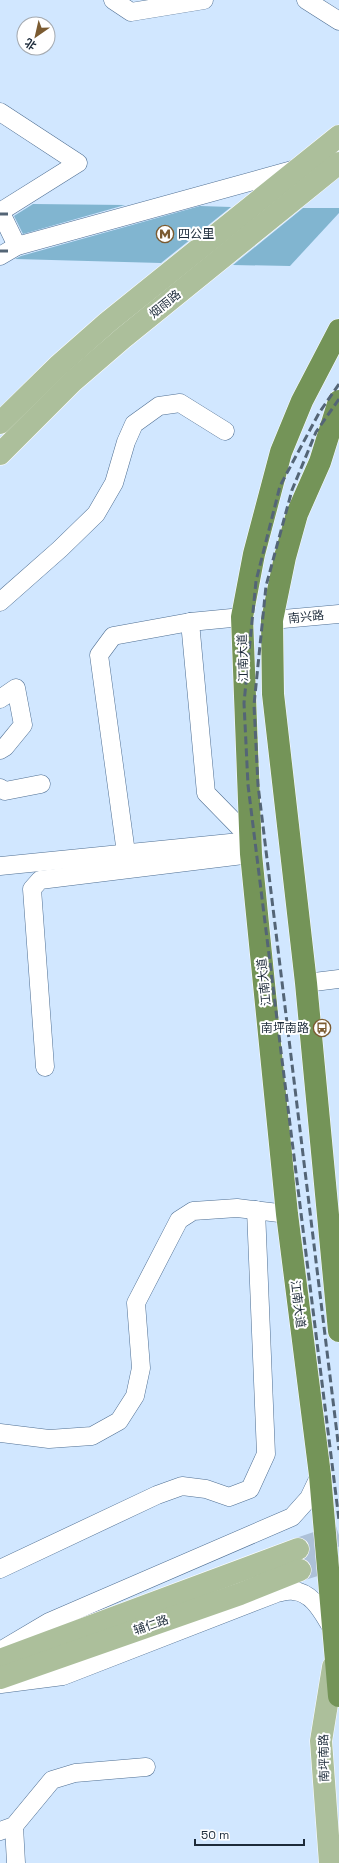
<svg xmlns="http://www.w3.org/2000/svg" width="339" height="1863" font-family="'Space Grotesk','Noto Sans SC',sans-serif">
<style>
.building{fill:#81b5d0}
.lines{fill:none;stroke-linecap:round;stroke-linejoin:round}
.major-tunnel{stroke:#adc1d8;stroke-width:22;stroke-dasharray:22 11;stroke-linecap:butt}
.minor-casing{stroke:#4f6f93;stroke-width:19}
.major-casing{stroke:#fff;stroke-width:23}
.highway-casing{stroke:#fff;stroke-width:23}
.minor{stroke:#fff;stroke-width:18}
.major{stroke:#acbf9b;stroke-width:22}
.highway{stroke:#749458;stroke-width:22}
.rail{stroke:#546576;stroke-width:3;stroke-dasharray:8 4;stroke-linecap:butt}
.labels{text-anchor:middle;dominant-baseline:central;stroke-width:4;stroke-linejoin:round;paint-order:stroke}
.poi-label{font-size:12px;fill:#1d2b3a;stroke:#fff;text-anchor:start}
.street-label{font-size:12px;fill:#1d2b3a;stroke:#fff}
</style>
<rect width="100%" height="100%" fill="#d1e7ff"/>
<!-- building -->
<g class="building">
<path d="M 33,204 L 125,205 L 23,234 L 14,216 Z"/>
<path d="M 200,206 L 231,207 L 161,263 L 15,259 L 21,256 Z"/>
<path d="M 303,208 L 339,208 L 339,213 L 290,266 L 233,265 Z"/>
</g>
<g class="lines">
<!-- major-tunnel -->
<g class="major-tunnel">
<path d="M 298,1549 L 339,1535"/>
<path d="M 300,1570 L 339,1558"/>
</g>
<defs>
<g id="minor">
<path d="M 113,0 L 131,12 L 204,0"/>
<path d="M 306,0 L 339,21"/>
<path d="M 0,112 L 78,163 L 0,212"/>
<path d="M 0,211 L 17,246"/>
<path d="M 0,256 L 17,246 L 296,169"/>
<path d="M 0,602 L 60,549 L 96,514 L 114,483 L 126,442 L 134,424 L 159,406 L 180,403 L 225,431"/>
<path d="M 272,620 L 339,614"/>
<path d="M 190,622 L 206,793 L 249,837"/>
<path d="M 0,699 L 16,688 L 23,725 L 5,747 L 0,750"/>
<path d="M 0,788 L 5,791 L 41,784"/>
<path d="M 126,853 L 99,655 L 113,636 L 190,622 L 242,617"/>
<path d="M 0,866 L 250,841"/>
<path d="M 306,983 L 339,979"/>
<path d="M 45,1067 L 32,889 L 40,880 L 251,854"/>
<path d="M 0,1433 L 49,1439 L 92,1436 L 119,1421 L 135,1396 L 141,1368 L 136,1303 L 179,1220 L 193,1211 L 237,1208 L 287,1214"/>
<path d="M 0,1569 L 157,1495 L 182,1486 L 206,1489 L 229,1497 L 250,1489 L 266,1454 L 256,1210"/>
<path d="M 0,1651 L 49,1622 L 292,1517 L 309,1498 L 320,1475"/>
<path d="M 1,1684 L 63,1676 L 277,1593 C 282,1592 288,1590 293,1591 C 313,1592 323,1614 332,1628"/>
<path d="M 14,1826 L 16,1863"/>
<path d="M 0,1831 L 14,1826 L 52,1780 L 75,1773 L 146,1767"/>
</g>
<g id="major">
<path d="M 0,423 L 58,366 L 108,322 L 339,136"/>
<path d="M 0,454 L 72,382 L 123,338 L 339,163"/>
<path d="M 0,1660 L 298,1549"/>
<path d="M 0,1678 L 240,1594 L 300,1570"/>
<path d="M 330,1863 L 321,1741 L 333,1667"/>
</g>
<g id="highway">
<path d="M 339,330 L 302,401 L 281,452 L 254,554 L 242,617 L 251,854 L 287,1214 L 320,1475 L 339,1696"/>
<path d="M 339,401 L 320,462 L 297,514 L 285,557 L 272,620 L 273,694 L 306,983 L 339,1331"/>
</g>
</defs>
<!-- minor casing -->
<use href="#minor" class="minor-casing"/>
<!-- major casing -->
<use href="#major" class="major-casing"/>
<!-- highway casing -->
<use href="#highway" class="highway-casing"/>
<!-- minor -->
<use href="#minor" class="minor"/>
<!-- major -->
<use href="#major" class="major"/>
<!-- highway -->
<use href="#highway" class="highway"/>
<!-- rail -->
<g class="rail">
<path d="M 0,214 L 10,214"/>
<path d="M 0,251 L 9,251"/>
<path d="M 339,384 L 319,413 L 280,486 L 256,581 L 244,703 L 248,785 L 339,1520"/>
<path d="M 339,399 L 316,432 L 292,490 L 266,586 L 254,705 L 258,785 L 339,1450"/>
</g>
</g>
<!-- icons -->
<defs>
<symbol id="metro-ring" viewBox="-11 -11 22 22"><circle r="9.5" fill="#fff" stroke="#7b5b31" stroke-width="1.5"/><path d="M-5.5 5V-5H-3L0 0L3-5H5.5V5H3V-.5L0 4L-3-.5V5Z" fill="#7b5b31"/></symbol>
<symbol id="bus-ring" viewBox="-11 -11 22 22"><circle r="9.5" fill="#fff" stroke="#7b5b31" stroke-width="1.5"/><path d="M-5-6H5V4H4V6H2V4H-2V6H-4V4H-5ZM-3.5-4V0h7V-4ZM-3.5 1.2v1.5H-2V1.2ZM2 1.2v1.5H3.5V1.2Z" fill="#7b5b31"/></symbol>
</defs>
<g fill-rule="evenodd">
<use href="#metro-ring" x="155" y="224" width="20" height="20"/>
<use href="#bus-ring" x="312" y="1018" width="20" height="20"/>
</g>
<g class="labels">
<!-- poi labels -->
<g class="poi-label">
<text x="178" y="234">四公里</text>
<text x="309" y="1028" text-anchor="end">南坪南路</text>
</g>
<!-- street labels -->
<g class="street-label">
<text transform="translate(165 304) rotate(-39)">烟雨路</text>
<text transform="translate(306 617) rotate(-6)">南兴路</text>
<text transform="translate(243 658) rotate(-92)">江南大道</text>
<text transform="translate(264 982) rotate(-96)">江南大道</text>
<text transform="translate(298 1304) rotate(83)">江南大道</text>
<text transform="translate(151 1625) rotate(-19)">辅仁路</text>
<text transform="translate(324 1758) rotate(-91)">南坪南路</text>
</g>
</g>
<!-- north arrow -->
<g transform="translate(36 36) rotate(214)"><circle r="19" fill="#ffffff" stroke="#a5aab0"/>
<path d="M0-3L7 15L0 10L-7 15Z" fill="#7b5b31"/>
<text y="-6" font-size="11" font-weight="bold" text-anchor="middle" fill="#1d2b3a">北</text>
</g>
<!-- scale -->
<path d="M195 1839v6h109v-6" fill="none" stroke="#1d2b3a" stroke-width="2"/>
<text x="201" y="1839" font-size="12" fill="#1d2b3a" stroke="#ffffff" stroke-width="3" paint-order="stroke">50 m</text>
</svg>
